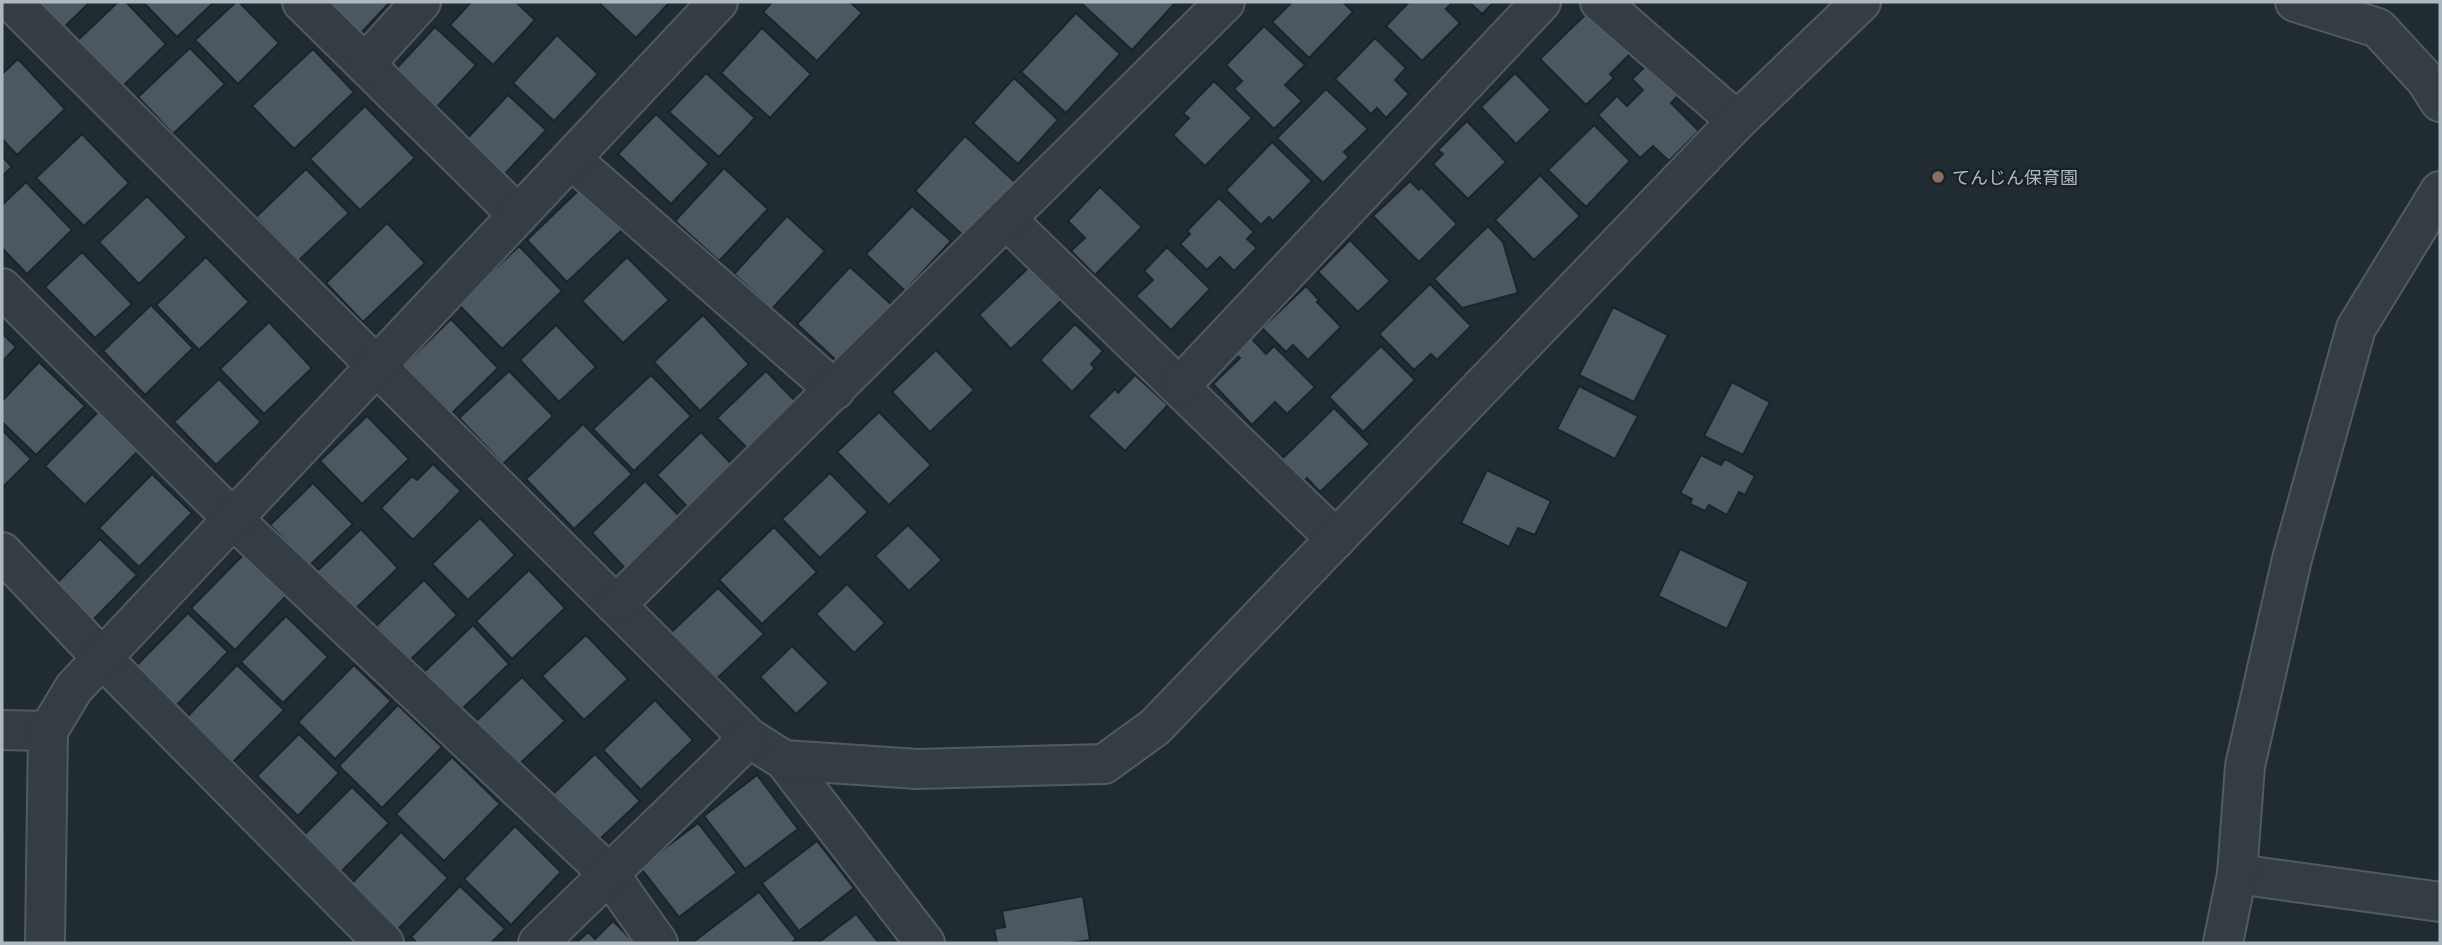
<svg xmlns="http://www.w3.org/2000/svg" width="2442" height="945" font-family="Roboto,'Noto Sans JP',sans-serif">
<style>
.building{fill:#4c5861;stroke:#1b242a;stroke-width:2}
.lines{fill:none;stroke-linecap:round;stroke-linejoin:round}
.minor-casing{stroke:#515b61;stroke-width:42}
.minor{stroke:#343d43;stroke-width:38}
.education-dot{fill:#8d6e63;stroke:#192227;stroke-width:2.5}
.labels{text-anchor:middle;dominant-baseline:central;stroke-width:5;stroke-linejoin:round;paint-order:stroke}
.poi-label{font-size:18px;fill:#aeb8c0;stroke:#192227;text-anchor:start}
</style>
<rect width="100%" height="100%" fill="#212b32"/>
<!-- building -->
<g class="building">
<path d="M 28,2 L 90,2 L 58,33 Z"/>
<path d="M 118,2 L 126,2 L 166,44 L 123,86 L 78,40 Z"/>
<path d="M 143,2 L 214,2 L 177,37 Z"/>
<path d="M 236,2 L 239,2 L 279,43 L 238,84 L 195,40 Z"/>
<path d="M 326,2 L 390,2 L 361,33 Z"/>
<path d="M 471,2 L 516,2 L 535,20 L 493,65 L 450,25 Z"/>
<path d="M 602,2 L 670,2 L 636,38 L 600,4 Z"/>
<path d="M 772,2 L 850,2 L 862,13 L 817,61 L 763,12 Z"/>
<path d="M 1080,2 L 1176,2 L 1132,50 Z"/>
<path d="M 1292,2 L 1343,2 L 1353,12 L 1309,58 L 1272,22 Z"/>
<path d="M 1409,2 L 1453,2 L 1446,9 L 1460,23 L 1422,61 L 1386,26 Z"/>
<path d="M 1469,2 L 1494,2 L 1482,14 Z"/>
<path d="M 1592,8 L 1634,50 L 1610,74 L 1614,78 L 1586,105 L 1540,59 Z"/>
<path d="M 1076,13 L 1120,54 L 1066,113 L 1021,72 Z"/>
<path d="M 1264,26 L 1305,65 L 1285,85 L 1302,101 L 1274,129 L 1234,89 L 1242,81 L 1226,65 Z"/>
<path d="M 435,27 L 476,65 L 434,110 L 394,71 Z"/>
<path d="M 762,28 L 811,74 L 770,118 L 721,73 Z"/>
<path d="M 557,35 L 598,74 L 554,121 L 513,83 Z"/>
<path d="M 1375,38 L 1406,68 L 1395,80 L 1409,94 L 1386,118 L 1377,108 L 1371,114 L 1335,79 Z"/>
<path d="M 190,48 L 225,84 L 173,134 L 138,97 Z"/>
<path d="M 313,49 L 354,92 L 294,149 L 252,106 Z"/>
<path d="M 18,59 L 65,109 L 17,155 L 2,139 L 2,74 Z"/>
<path d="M 1651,61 L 1681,93 L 1671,103 L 1699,131 L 1669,161 L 1653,146 L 1640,158 L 1598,115 L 1617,96 L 1627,106 L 1643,90 L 1632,79 Z"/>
<path d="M 706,73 L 755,118 L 719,157 L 669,112 Z"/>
<path d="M 1515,73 L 1551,110 L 1516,144 L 1481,107 Z"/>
<path d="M 1014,78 L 1058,120 L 1018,164 L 973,123 Z"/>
<path d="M 1214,81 L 1252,118 L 1205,166 L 1173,135 L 1189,118 L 1183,113 Z"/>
<path d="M 1326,89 L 1368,129 L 1344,152 L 1349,157 L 1323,183 L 1277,138 Z"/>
<path d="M 508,95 L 546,130 L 500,179 L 462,144 Z"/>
<path d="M 365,106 L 415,158 L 360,210 L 310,159 Z"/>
<path d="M 656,114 L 709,164 L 671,204 L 618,154 Z"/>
<path d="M 1467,121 L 1506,162 L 1468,199 L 1433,164 L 1443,154 L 1438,150 Z"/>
<path d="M 1594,125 L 1630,161 L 1586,207 L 1548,170 Z"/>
<path d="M 82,134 L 129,183 L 84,226 L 36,178 Z"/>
<path d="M 965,136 L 1017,184 L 967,239 L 915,191 Z"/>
<path d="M 1272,142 L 1312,181 L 1273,221 L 1269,217 L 1261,225 L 1226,190 Z"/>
<path d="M 2,156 L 12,167 L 2,176 Z"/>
<path d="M 724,168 L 768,209 L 719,261 L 675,221 Z"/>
<path d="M 306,169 L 349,213 L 298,261 L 256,217 Z"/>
<path d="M 1540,175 L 1580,216 L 1534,260 L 1495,220 Z"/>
<path d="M 1410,181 L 1419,190 L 1421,187 L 1457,224 L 1419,262 L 1373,216 Z"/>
<path d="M 26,182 L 72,230 L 27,274 L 2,248 L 2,205 Z"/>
<path d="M 1100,187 L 1142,227 L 1095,275 L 1071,251 L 1085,238 L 1068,221 Z"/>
<path d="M 581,188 L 622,230 L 567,282 L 527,240 Z"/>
<path d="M 147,196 L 187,237 L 139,284 L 99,242 Z"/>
<path d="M 1219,198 L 1254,232 L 1247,239 L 1257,248 L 1234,271 L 1220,257 L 1207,270 L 1180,244 L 1190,234 L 1187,231 Z"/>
<path d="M 912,206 L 951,241 L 905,291 L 866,254 Z"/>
<path d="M 787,216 L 825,251 L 772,309 L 734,274 Z"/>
<path d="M 387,223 L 425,263 L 363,322 L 326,283 Z"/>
<path d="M 1488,226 L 1503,242 L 1518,293 L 1462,308 L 1434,279 Z"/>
<path d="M 1350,240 L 1390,281 L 1358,312 L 1318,272 Z"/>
<path d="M 519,246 L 562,291 L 502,349 L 458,304 Z"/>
<path d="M 1167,247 L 1210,289 L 1171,330 L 1136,296 L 1153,280 L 1144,271 Z"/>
<path d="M 82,252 L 132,304 L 95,338 L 45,287 Z"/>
<path d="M 206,257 L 249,302 L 199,350 L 156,305 Z"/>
<path d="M 627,257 L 669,300 L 623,343 L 582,301 Z"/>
<path d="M 850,267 L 892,305 L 839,363 L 797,324 Z"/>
<path d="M 1028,268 L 1035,268 L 1064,298 L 1011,349 L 979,315 Z"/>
<path d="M 1430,284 L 1471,326 L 1437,360 L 1431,354 L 1414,370 L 1379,334 Z"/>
<path d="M 1306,286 L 1319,300 L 1317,302 L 1341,327 L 1308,360 L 1293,345 L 1286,352 L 1262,328 Z"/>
<path d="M 151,305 L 193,348 L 145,395 L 103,351 Z"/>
<path d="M 1613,307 L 1668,335 L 1634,402 L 1579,375 Z"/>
<path d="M 703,315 L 749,364 L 700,411 L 654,362 Z"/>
<path d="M 451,319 L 498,368 L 446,419 L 399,370 Z"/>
<path d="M 269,322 L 312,368 L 264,414 L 220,369 Z"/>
<path d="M 1075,324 L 1103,351 L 1091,364 L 1095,368 L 1072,392 L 1040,360 Z"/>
<path d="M 556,325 L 596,367 L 559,402 L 520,360 Z"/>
<path d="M 2,333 L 16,347 L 2,362 Z"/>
<path d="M 1250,337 L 1266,354 L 1274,346 L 1315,387 L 1287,414 L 1275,402 L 1252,425 L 1213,384 L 1240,358 L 1234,353 Z"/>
<path d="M 1381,346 L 1415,380 L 1363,432 L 1329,397 Z"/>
<path d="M 936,350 L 974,390 L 930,432 L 892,392 Z"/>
<path d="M 39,362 L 85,406 L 36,455 L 2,422 L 2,401 Z"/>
<path d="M 509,371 L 553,416 L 503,464 L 459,418 Z"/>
<path d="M 766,371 L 804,410 L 755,456 L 717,418 Z"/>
<path d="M 651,375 L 691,416 L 634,471 L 593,429 Z"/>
<path d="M 1135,375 L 1168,405 L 1125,451 L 1088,416 L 1115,389 L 1118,393 Z"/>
<path d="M 219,379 L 261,422 L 216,465 L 174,422 Z"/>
<path d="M 1732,382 L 1770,402 L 1743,455 L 1704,436 Z"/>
<path d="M 1579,386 L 1638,416 L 1615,459 L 1557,429 Z"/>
<path d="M 1334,408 L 1370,444 L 1320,492 L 1307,478 L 1304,481 L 1282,459 Z"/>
<path d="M 101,409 L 141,448 L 85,505 L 45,466 Z"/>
<path d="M 879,412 L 931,465 L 889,505 L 837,452 Z"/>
<path d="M 367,416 L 409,459 L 362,504 L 320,461 Z"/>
<path d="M 583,424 L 632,474 L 574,529 L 526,479 Z"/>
<path d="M 2,430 L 31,459 L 2,488 Z"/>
<path d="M 701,432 L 739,472 L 695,515 L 657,475 Z"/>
<path d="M 1701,455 L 1721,465 L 1725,459 L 1755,476 L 1745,495 L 1739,492 L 1727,515 L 1709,505 L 1705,511 L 1690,504 L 1692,499 L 1680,493 Z"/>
<path d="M 433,464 L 461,491 L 413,540 L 381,508 L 412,476 L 417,480 Z"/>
<path d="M 1487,470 L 1551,501 L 1535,535 L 1518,528 L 1509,547 L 1461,523 Z"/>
<path d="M 830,473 L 868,512 L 820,558 L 782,519 Z"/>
<path d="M 152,474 L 192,513 L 139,567 L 99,528 Z"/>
<path d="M 645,481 L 691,528 L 636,580 L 592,533 Z"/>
<path d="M 313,483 L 353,524 L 309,566 L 270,525 Z"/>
<path d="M 480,518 L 515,555 L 468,600 L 432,564 Z"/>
<path d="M 908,525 L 942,560 L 909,591 L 875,556 Z"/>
<path d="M 774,527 L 817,572 L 762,624 L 719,580 Z"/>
<path d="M 361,529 L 398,568 L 349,615 L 312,576 Z"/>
<path d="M 100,539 L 137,575 L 90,623 L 53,587 Z"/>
<path d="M 1680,549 L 1749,582 L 1727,629 L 1658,596 Z"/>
<path d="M 244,554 L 287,595 L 235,650 L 191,608 Z"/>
<path d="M 529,570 L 565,608 L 512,659 L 476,621 Z"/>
<path d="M 424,580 L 457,615 L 409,661 L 376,626 Z"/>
<path d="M 847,584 L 885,623 L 854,653 L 816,614 Z"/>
<path d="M 718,588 L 764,634 L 708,687 L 663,640 Z"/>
<path d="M 188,613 L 228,652 L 172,710 L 132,670 Z"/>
<path d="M 286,616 L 328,657 L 283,703 L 241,662 Z"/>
<path d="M 473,625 L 509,664 L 461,710 L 424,672 Z"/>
<path d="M 586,635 L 628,679 L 584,720 L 542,676 Z"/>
<path d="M 792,646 L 829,683 L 796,714 L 760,677 Z"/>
<path d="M 237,665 L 284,710 L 233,762 L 187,717 Z"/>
<path d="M 354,665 L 391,701 L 335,759 L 298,722 Z"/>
<path d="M 522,677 L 565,721 L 513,770 L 471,726 Z"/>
<path d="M 655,700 L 693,740 L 641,790 L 603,750 Z"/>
<path d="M 398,705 L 442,747 L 382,808 L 339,766 Z"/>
<path d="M 299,734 L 339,773 L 298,816 L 257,776 Z"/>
<rect x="2" y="754" width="1" height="71"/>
<path d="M 595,754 L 640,801 L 598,841 L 553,794 Z"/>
<path d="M 452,757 L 500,804 L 444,861 L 396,814 Z"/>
<path d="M 757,775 L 798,829 L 745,869 L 704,816 Z"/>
<path d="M 352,787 L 389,823 L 338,875 L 301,838 Z"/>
<path d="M 698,823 L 737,873 L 679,917 L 640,867 Z"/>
<path d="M 515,826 L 561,872 L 511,925 L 464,879 Z"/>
<path d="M 401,832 L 448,878 L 397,930 L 350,885 Z"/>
<path d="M 817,841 L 854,888 L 799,931 L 762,883 Z"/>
<path d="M 460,886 L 505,929 L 491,943 L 417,943 L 411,937 Z"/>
<path d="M 759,892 L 796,939 L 791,943 L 692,943 Z"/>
<path d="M 1083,896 L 1090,940 L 1069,943 L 997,943 L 994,929 L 1005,927 L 1002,911 Z"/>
<path d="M 856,914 L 879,943 L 818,943 Z"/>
<path d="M 613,921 L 635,943 L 576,943 L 588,932 L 595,939 Z"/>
</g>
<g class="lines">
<defs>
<g id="minor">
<path d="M 12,2 L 749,738 L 784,760 L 925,943"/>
<path d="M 302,2 L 518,215"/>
<path d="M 1600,2 L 1737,121"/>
<path d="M 2295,2 L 2378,28 L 2426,80 L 2440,102"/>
<path d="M 365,64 L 421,2"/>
<path d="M 571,159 L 835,390"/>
<path d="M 1006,219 L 1336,539"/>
<path d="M 2,288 L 233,519 L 610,875 L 658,943"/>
<path d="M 1179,387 L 1541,2"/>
<path d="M 2,552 L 102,658 L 384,943"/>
<path d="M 616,605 L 1225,2"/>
<path d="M 2,730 L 48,731"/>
<path d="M 784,760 L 918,769 L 1104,764 L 1155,727 L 1737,121 L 1861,2"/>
<path d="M 2237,874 L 2440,902"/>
<path d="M 45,943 L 48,731 L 74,688 L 718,2"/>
<path d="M 538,943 L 749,738"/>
<path d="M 2223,943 L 2237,874 L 2245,766 L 2292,559 L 2356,328 L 2440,191"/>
</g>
</defs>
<!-- minor casing -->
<use href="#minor" class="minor-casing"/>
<!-- minor -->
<use href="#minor" class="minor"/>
</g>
<!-- markers -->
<circle class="education-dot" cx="1938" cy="177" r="7"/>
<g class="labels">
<!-- poi labels -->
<g class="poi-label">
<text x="1952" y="177">てんじん保育園</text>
</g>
</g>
<!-- border -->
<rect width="2442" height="945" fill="none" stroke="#aeb8c0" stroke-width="7"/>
</svg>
